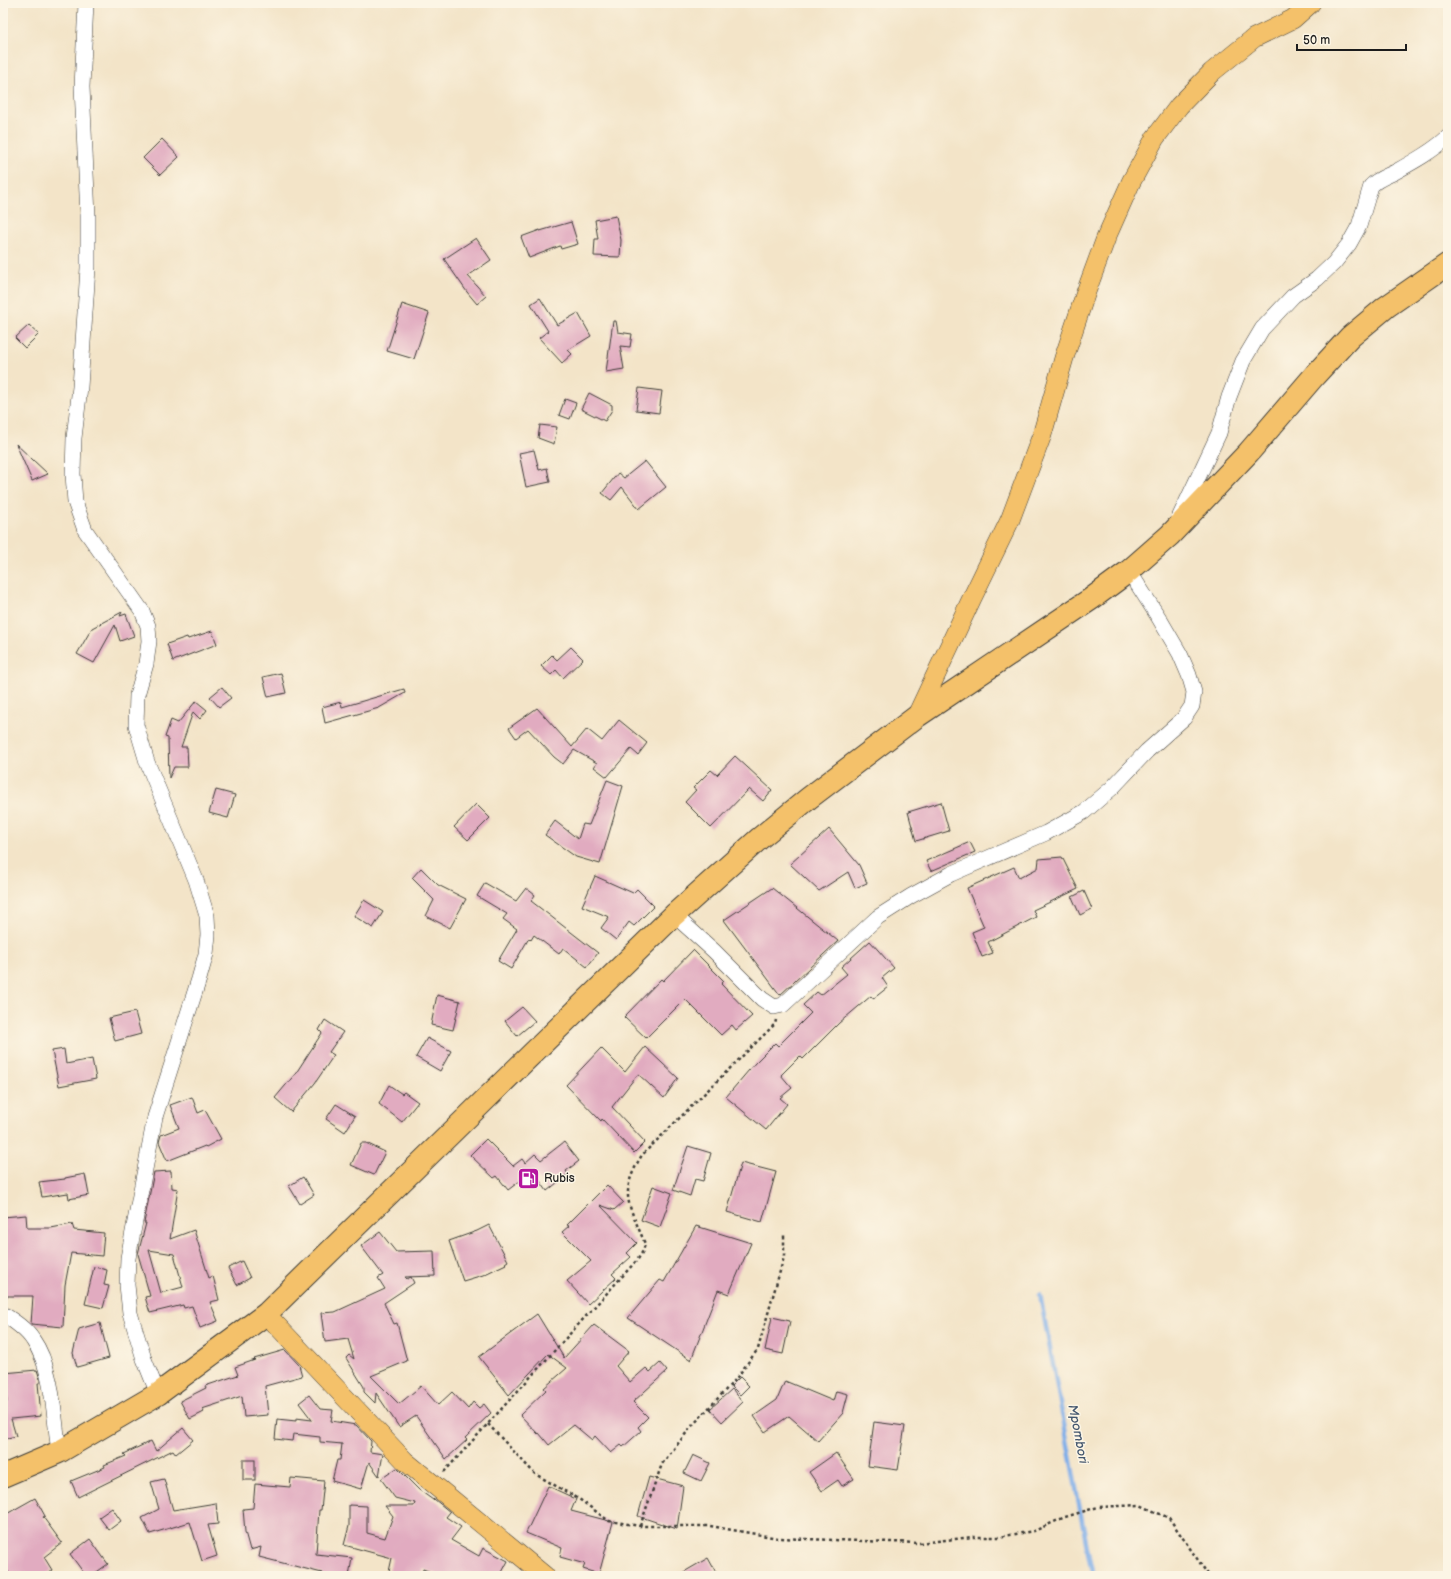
<svg xmlns="http://www.w3.org/2000/svg" width="1451" height="1579" font-family="'Balsamiq Sans',sans-serif">
<style>
.lines{fill:none;stroke-linecap:round;stroke-linejoin:round}
.stream{stroke:#7eade8;stroke-width:4.5}
.building{fill:#e1abc0;fill-rule:evenodd}
.minor-casing{stroke:#3c3a36;stroke-width:16}
.major-casing{stroke:#3c3a36;stroke-width:20}
.highway-casing{stroke:#3c3a36;stroke-width:24}
.path{stroke:#3c3a36;stroke-width:2.5;stroke-dasharray:3 3;stroke-linecap:butt}
.minor{stroke:#fff;stroke-width:15}
.major{stroke:#f4c16a;stroke-width:19}
.highway{stroke:#f4c16a;stroke-width:22}
.labels{text-anchor:middle;dominant-baseline:central;stroke-width:3;stroke-linejoin:round;paint-order:stroke}
.poi-label{font-size:12px;fill:#1c1c1c;stroke:#fcf5e5;text-anchor:start}
.water-label{font-size:13px;font-style:italic;fill:#43566e;stroke:#fcf5e5}
</style>
<rect width="100%" height="100%" fill="#fcf5e5"/>
<filter id="ink" filterUnits="userSpaceOnUse"><feTurbulence type="fractalNoise" baseFrequency=".025" numOctaves="2"/><feDisplacementMap in="SourceGraphic" scale="8" xChannelSelector="R" yChannelSelector="G"/><feConvolveMatrix kernelMatrix="1 2 1 2 8 2 1 2 1" color-interpolation-filters="sRGB"/></filter>
<filter id="wash" filterUnits="userSpaceOnUse"><feTurbulence type="fractalNoise" baseFrequency=".012" numOctaves="4" result="noise"/><feDisplacementMap in="SourceGraphic" scale="16" xChannelSelector="R" yChannelSelector="G"/><feGaussianBlur stdDeviation="0.9" result="paint"/><feColorMatrix in="noise" values="0 0 0 0 0 0 0 0 0 0 0 0 0 0 0 0 0 1.4 0 .05"/><feComposite in="paint" operator="in"/></filter>
<g filter="url(#wash)">
<rect width="100%" height="100%" fill="#f3e4c8"/>
<g class="lines">
<!-- stream -->
<path class="stream" d="M 1040,1295 L 1090,1563 L 1094,1576"/>
</g>
<g id="blocks">
<!-- building -->
<g class="building">
<path d="M 162,139 L 179,157 L 160,175 L 143,158 Z"/>
<path d="M 616,216 L 621,240 L 620,257 L 594,256 L 595,239 L 598,239 L 595,220 Z"/>
<path d="M 571,222 L 578,244 L 561,249 L 560,246 L 529,258 L 521,237 L 540,230 L 540,231 Z"/>
<path d="M 476,238 L 491,260 L 468,276 L 486,296 L 477,304 L 467,292 L 444,259 Z"/>
<path d="M 540,298 L 557,325 L 578,313 L 591,336 L 568,350 L 572,354 L 562,363 L 539,338 L 548,331 L 531,304 Z"/>
<path d="M 402,304 L 429,313 L 414,359 L 387,351 Z"/>
<path d="M 613,321 L 616,321 L 618,332 L 632,334 L 630,347 L 620,346 L 624,369 L 606,372 Z"/>
<path d="M 29,325 L 39,334 L 25,348 L 15,338 Z"/>
<path d="M 639,388 L 662,391 L 659,413 L 636,410 Z"/>
<path d="M 589,393 L 612,405 L 612,410 L 605,421 L 581,409 Z"/>
<path d="M 565,399 L 576,403 L 570,419 L 559,415 Z"/>
<path d="M 540,425 L 557,427 L 554,444 L 538,438 Z"/>
<path d="M 16,444 L 48,474 L 32,481 Z"/>
<path d="M 534,450 L 539,470 L 547,468 L 550,482 L 526,487 L 519,453 Z"/>
<path d="M 645,461 L 666,487 L 639,509 L 622,487 L 611,500 L 602,493 L 618,473 L 624,478 Z"/>
<path d="M 122,612 L 120,616 L 126,614 L 134,636 L 120,641 L 115,625 L 94,663 L 77,654 L 92,628 Z"/>
<path d="M 212,631 L 217,644 L 173,661 L 167,644 L 187,637 L 188,639 Z"/>
<path d="M 571,647 L 583,659 L 563,678 L 556,670 L 551,675 L 541,666 L 552,655 L 557,660 Z"/>
<path d="M 281,673 L 286,693 L 268,697 L 263,677 Z"/>
<path d="M 222,687 L 231,698 L 219,707 L 210,697 Z"/>
<path d="M 404,689 L 405,693 L 379,708 L 325,723 L 322,707 L 341,702 L 342,707 Z"/>
<path d="M 196,701 L 207,710 L 200,719 L 193,712 L 181,747 L 187,747 L 188,767 L 174,767 L 169,778 L 168,738 L 165,737 L 171,720 L 178,723 Z"/>
<path d="M 537,708 L 572,747 L 587,729 L 602,741 L 619,720 L 647,743 L 638,755 L 631,749 L 607,777 L 594,767 L 597,763 L 574,750 L 563,764 L 554,757 L 528,729 L 516,738 L 509,728 Z"/>
<path d="M 735,756 L 772,790 L 763,801 L 749,789 L 711,828 L 685,802 L 696,790 L 693,788 L 711,770 L 717,775 Z"/>
<path d="M 607,780 L 623,786 L 600,864 L 576,857 L 545,835 L 555,821 L 578,839 L 583,824 L 589,825 Z"/>
<path d="M 216,790 L 235,795 L 228,818 L 209,813 Z"/>
<path d="M 941,802 L 949,831 L 916,841 L 908,812 Z"/>
<path d="M 476,804 L 490,818 L 468,840 L 454,827 Z"/>
<path d="M 829,829 L 859,865 L 867,883 L 855,888 L 848,872 L 819,891 L 790,864 Z"/>
<path d="M 970,842 L 975,852 L 931,871 L 926,861 Z"/>
<path d="M 1062,857 L 1078,889 L 1033,910 L 1036,917 L 988,942 L 993,953 L 982,957 L 972,932 L 984,927 L 967,888 L 1014,867 L 1019,878 L 1038,868 L 1039,859 Z"/>
<path d="M 421,868 L 438,885 L 466,899 L 450,928 L 426,916 L 434,900 L 412,878 Z"/>
<path d="M 595,876 L 633,893 L 637,889 L 654,906 L 634,926 L 629,922 L 616,940 L 601,928 L 609,917 L 582,906 Z"/>
<path d="M 485,883 L 516,901 L 526,888 L 535,895 L 531,901 L 598,953 L 587,967 L 563,948 L 559,954 L 534,935 L 531,940 L 529,938 L 511,969 L 498,961 L 517,929 L 503,919 L 507,914 L 477,896 Z"/>
<path d="M 772,888 L 838,941 L 780,995 L 724,920 Z"/>
<path d="M 1084,891 L 1092,909 L 1080,915 L 1072,897 Z"/>
<path d="M 364,900 L 383,912 L 373,928 L 354,916 Z"/>
<path d="M 870,941 L 894,968 L 882,978 L 888,987 L 873,999 L 871,996 L 839,1023 L 803,1059 L 800,1056 L 781,1075 L 792,1088 L 780,1098 L 787,1104 L 766,1130 L 726,1097 L 755,1063 L 775,1043 L 778,1046 L 811,1013 L 803,1005 L 817,992 L 821,995 L 847,974 L 841,967 Z"/>
<path d="M 693,950 L 724,981 L 721,984 L 752,1016 L 736,1030 L 732,1025 L 721,1035 L 685,999 L 646,1038 L 624,1017 L 661,979 L 663,981 Z"/>
<path d="M 437,995 L 460,1001 L 453,1030 L 431,1025 Z"/>
<path d="M 522,1007 L 535,1021 L 517,1036 L 505,1021 Z"/>
<path d="M 135,1012 L 141,1034 L 115,1041 L 109,1018 Z"/>
<path d="M 325,1020 L 343,1032 L 329,1052 L 334,1055 L 315,1083 L 291,1112 L 275,1098 L 296,1073 L 322,1033 L 319,1030 Z"/>
<path d="M 427,1038 L 451,1051 L 440,1071 L 416,1057 Z"/>
<path d="M 645,1047 L 678,1078 L 664,1098 L 638,1074 L 612,1107 L 645,1142 L 634,1153 L 602,1119 L 601,1121 L 566,1085 L 601,1048 L 625,1072 Z"/>
<path d="M 64,1049 L 66,1064 L 92,1059 L 96,1079 L 59,1086 L 52,1051 Z"/>
<path d="M 389,1085 L 402,1094 L 404,1092 L 418,1102 L 402,1122 L 379,1104 Z"/>
<path d="M 192,1097 L 198,1113 L 205,1110 L 221,1139 L 206,1147 L 205,1146 L 167,1161 L 159,1142 L 161,1135 L 179,1128 L 170,1105 Z"/>
<path d="M 336,1104 L 355,1116 L 345,1132 L 326,1119 Z"/>
<path d="M 486,1139 L 513,1166 L 522,1159 L 525,1163 L 535,1154 L 541,1160 L 564,1142 L 579,1161 L 566,1171 L 568,1174 L 547,1191 L 533,1171 L 508,1190 L 497,1176 L 494,1178 L 470,1155 Z"/>
<path d="M 361,1143 L 366,1143 L 385,1152 L 374,1175 L 351,1165 Z"/>
<path d="M 688,1146 L 711,1153 L 703,1181 L 695,1179 L 690,1196 L 673,1190 Z"/>
<path d="M 741,1163 L 776,1172 L 762,1222 L 727,1212 Z"/>
<path d="M 171,1171 L 172,1188 L 178,1189 L 170,1239 L 194,1230 L 209,1278 L 213,1276 L 219,1300 L 210,1302 L 218,1321 L 200,1328 L 192,1306 L 184,1308 L 183,1305 L 150,1313 L 145,1297 L 150,1296 L 138,1254 L 146,1223 L 144,1223 L 154,1172 ZM 149,1250 L 174,1254 L 183,1287 L 161,1293 Z"/>
<path d="M 85,1174 L 89,1195 L 69,1199 L 68,1193 L 42,1197 L 39,1182 L 65,1179 L 65,1178 Z"/>
<path d="M 303,1177 L 314,1195 L 300,1204 L 289,1186 Z"/>
<path d="M 607,1185 L 623,1202 L 614,1210 L 600,1205 L 637,1243 L 627,1253 L 631,1257 L 612,1274 L 616,1278 L 588,1304 L 567,1281 L 591,1261 L 562,1232 L 569,1226 L 567,1225 Z"/>
<path d="M 653,1186 L 672,1193 L 660,1227 L 641,1220 Z"/>
<path d="M 26,1215 L 27,1228 L 51,1228 L 72,1224 L 74,1230 L 104,1233 L 102,1256 L 71,1253 L 65,1285 L 63,1327 L 31,1324 L 33,1296 L 3,1296 L 3,1217 Z"/>
<path d="M 489,1225 L 508,1261 L 505,1263 L 506,1264 L 483,1275 L 463,1281 L 449,1241 L 477,1231 Z"/>
<path d="M 696,1226 L 751,1243 L 729,1294 L 718,1290 L 691,1360 L 628,1318 L 660,1280 L 664,1282 Z"/>
<path d="M 380,1232 L 396,1252 L 434,1251 L 435,1276 L 405,1277 L 407,1279 L 411,1277 L 414,1283 L 384,1303 L 394,1324 L 397,1323 L 407,1361 L 371,1376 L 399,1404 L 421,1386 L 438,1405 L 452,1392 L 468,1409 L 473,1402 L 479,1408 L 484,1404 L 491,1413 L 465,1438 L 467,1440 L 446,1459 L 416,1416 L 399,1427 L 376,1393 L 375,1403 L 364,1392 L 364,1387 L 346,1358 L 349,1355 L 354,1359 L 348,1339 L 325,1342 L 321,1313 L 335,1312 L 385,1289 L 378,1278 L 383,1275 L 361,1246 Z"/>
<path d="M 242,1261 L 250,1278 L 237,1285 L 228,1268 Z"/>
<path d="M 94,1267 L 107,1270 L 104,1285 L 109,1286 L 103,1308 L 85,1304 Z"/>
<path d="M 537,1314 L 564,1358 L 594,1325 L 629,1351 L 616,1366 L 630,1382 L 646,1368 L 650,1372 L 660,1363 L 667,1371 L 633,1402 L 648,1417 L 638,1427 L 641,1431 L 623,1447 L 621,1445 L 611,1453 L 595,1436 L 592,1440 L 574,1425 L 549,1445 L 539,1433 L 538,1434 L 520,1415 L 546,1390 L 544,1388 L 567,1368 L 548,1354 L 509,1395 L 479,1357 Z"/>
<path d="M 772,1317 L 790,1321 L 783,1354 L 765,1350 Z"/>
<path d="M 100,1323 L 109,1358 L 77,1367 L 73,1353 L 79,1329 Z"/>
<path d="M 285,1350 L 299,1365 L 302,1376 L 265,1386 L 268,1415 L 244,1417 L 242,1396 L 202,1409 L 204,1412 L 190,1419 L 180,1401 L 206,1388 L 205,1386 L 238,1375 L 235,1367 L 255,1360 L 254,1359 Z"/>
<path d="M 37,1370 L 40,1379 L 40,1383 L 38,1383 L 41,1416 L 11,1419 L 16,1436 L 3,1439 L 3,1403 L 7,1402 L 4,1373 Z"/>
<path d="M 740,1377 L 749,1386 L 740,1395 L 731,1386 Z"/>
<path d="M 785,1381 L 833,1401 L 836,1391 L 848,1394 L 843,1413 L 818,1441 L 789,1416 L 765,1432 L 754,1416 L 777,1400 Z"/>
<path d="M 732,1389 L 743,1402 L 722,1422 L 710,1409 Z"/>
<path d="M 309,1395 L 320,1409 L 333,1410 L 331,1421 L 356,1425 L 371,1441 L 370,1452 L 383,1454 L 379,1476 L 369,1462 L 361,1489 L 332,1481 L 337,1460 L 340,1460 L 342,1444 L 320,1442 L 320,1437 L 293,1434 L 292,1441 L 275,1439 L 277,1419 L 296,1421 L 296,1418 L 312,1420 L 299,1403 Z"/>
<path d="M 874,1422 L 905,1426 L 898,1470 L 868,1466 Z"/>
<path d="M 183,1428 L 193,1440 L 176,1454 L 173,1450 L 78,1497 L 71,1481 L 105,1467 L 104,1465 L 126,1456 L 124,1454 L 151,1441 L 156,1451 Z"/>
<path d="M 836,1453 L 854,1479 L 842,1486 L 838,1480 L 822,1491 L 809,1472 Z"/>
<path d="M 693,1455 L 710,1463 L 701,1481 L 684,1473 Z"/>
<rect x="243" y="1460" width="12" height="20"/>
<path d="M 397,1468 L 419,1490 L 433,1500 L 434,1499 L 450,1512 L 446,1517 L 461,1527 L 451,1540 L 479,1556 L 483,1548 L 508,1561 L 500,1576 L 441,1576 L 423,1569 L 422,1576 L 388,1576 L 392,1558 L 344,1545 L 349,1526 L 349,1505 L 367,1506 L 367,1533 L 385,1538 L 393,1516 L 385,1506 L 414,1506 L 415,1503 L 395,1498 L 381,1479 Z"/>
<path d="M 649,1477 L 683,1486 L 677,1529 L 638,1516 Z"/>
<path d="M 291,1478 L 324,1481 L 321,1510 L 319,1510 L 316,1554 L 352,1558 L 349,1576 L 321,1576 L 322,1573 L 259,1557 L 261,1547 L 250,1550 L 245,1532 L 243,1509 L 253,1508 L 255,1484 L 290,1487 Z"/>
<path d="M 164,1479 L 173,1510 L 216,1503 L 218,1524 L 208,1525 L 217,1556 L 202,1561 L 190,1522 L 150,1534 L 142,1518 L 159,1509 L 151,1482 Z"/>
<path d="M 548,1486 L 576,1499 L 571,1511 L 613,1522 L 599,1574 L 583,1569 L 585,1564 L 560,1557 L 562,1548 L 526,1533 Z"/>
<path d="M 35,1498 L 45,1516 L 43,1517 L 62,1543 L 44,1557 L 52,1570 L 44,1576 L 11,1576 L 3,1564 L 3,1516 Z"/>
<path d="M 112,1508 L 121,1521 L 109,1530 L 99,1517 Z"/>
<path d="M 90,1539 L 108,1564 L 91,1576 L 86,1576 L 70,1554 Z"/>
<path d="M 708,1558 L 718,1576 L 677,1576 Z"/>
</g>
</g>
</g>
<g filter="url(#ink)">
<use href="#blocks" fill-opacity="0" stroke="#3c3a36" stroke-width="1"/>
<g class="lines">
<defs>
<g id="minor">
<path d="M 86,3 L 82,87 L 88,216 L 88,268 L 80,387 L 74,438 L 73,474 L 75,502 L 85,530 L 142,611 L 148,626 L 149,641 L 146,664 L 137,695 L 136,725 L 147,762 L 196,880 L 207,916 L 208,935 L 206,954 L 199,979 L 155,1117 L 128,1258 L 127,1285 L 130,1313 L 144,1359 L 158,1394"/>
<path d="M 1179,518 L 1219,433 L 1229,397 L 1243,361 L 1262,329 L 1293,296 L 1317,279 L 1334,263 L 1349,244 L 1359,226 L 1371,186 C 1377,179 1387,176 1395,172 C 1413,162 1433,151 1448,137"/>
<path d="M 674,915 L 714,951 L 762,999 L 774,1007 L 783,1005 L 878,917 L 911,896 L 951,874 L 1046,833 L 1084,812 L 1112,788 L 1147,751 L 1184,718 L 1192,706 L 1194,692 L 1189,675 L 1180,654 L 1159,618 L 1129,571"/>
<path d="M 3,1314 C 14,1321 26,1329 33,1340 C 53,1368 54,1417 59,1452"/>
</g>
<g id="major">
<path d="M 916,717 L 972,598 L 1010,520 L 1042,435 L 1064,358 L 1086,292 L 1106,238 L 1131,182 L 1155,138 L 1179,106 L 1212,72 L 1254,38 L 1293,19 L 1311,3"/>
<path d="M 266,1314 L 405,1461 L 545,1576"/>
</g>
<path id="highway" d="M 3,1476 L 59,1452 L 158,1394 L 266,1314 L 674,915 L 760,838 L 809,798 L 916,717 L 1091,599 L 1129,571 L 1170,535 L 1249,452 L 1315,375 L 1350,337 L 1386,307 L 1448,264"/>
</defs>
<!-- minor casing -->
<use href="#minor" class="minor-casing"/>
<!-- major casing -->
<use href="#major" class="major-casing"/>
<!-- highway casing -->
<use href="#highway" class="highway-casing"/>
<!-- path -->
<g class="path">
<path d="M 488,1424 L 535,1474 L 579,1499 L 609,1521 L 640,1526 L 710,1526 L 778,1538 L 919,1543 L 973,1537 L 999,1537 L 1034,1531 L 1065,1517 L 1098,1507 L 1140,1505 L 1169,1518 L 1209,1576"/>
<path d="M 444,1472 L 638,1259 L 643,1251 L 645,1244 C 630,1205 617,1196 642,1155 L 775,1024 L 776,1020"/>
<path d="M 640,1526 L 662,1464 L 691,1427 L 735,1380 L 758,1349 L 784,1257 L 784,1235"/>
</g>
<!-- minor -->
<use href="#minor" class="minor"/>
<!-- major -->
<use href="#major" class="major"/>
<!-- highway -->
<use href="#highway" class="highway"/>
</g>
</g>
<!-- icons -->
<defs>
<symbol id="fuel-square" viewBox="-11 -11 22 22"><rect x="-9" y="-9" width="18" height="18" rx="4" fill="#b5179e" stroke="#fcf5e5"/><path d="M-5.5-6h7V0h2V4h1.3V-2.5L3-4.5l.8-.8L6-3V5H2.5V1h-1V6h-7ZM-4.2-4.7v3.2H.2V-4.7Z" fill="#fff"/></symbol>
</defs>
<g fill-rule="evenodd">
<use href="#fuel-square" x="516" y="1166" width="25" height="25"/>
</g>
<g class="labels">
<!-- poi labels -->
<g class="poi-label">
<text x="544" y="1178">Rubis</text>
</g>
<!-- water labels -->
<g class="water-label">
<text transform="translate(1078 1434) rotate(79)">Mpombori</text>
</g>
</g>
<!-- margin -->
<rect width="1451" height="1579" fill="none" stroke="#fcf5e5" stroke-width="16"/>
<!-- scale -->
<path d="M1297 44v6h109v-6" fill="none" stroke="#1c1c1c" stroke-width="2"/>
<text x="1303" y="44" font-size="12" fill="#1c1c1c" stroke="#fcf5e5" stroke-width="3" paint-order="stroke">50 m</text>
</svg>
